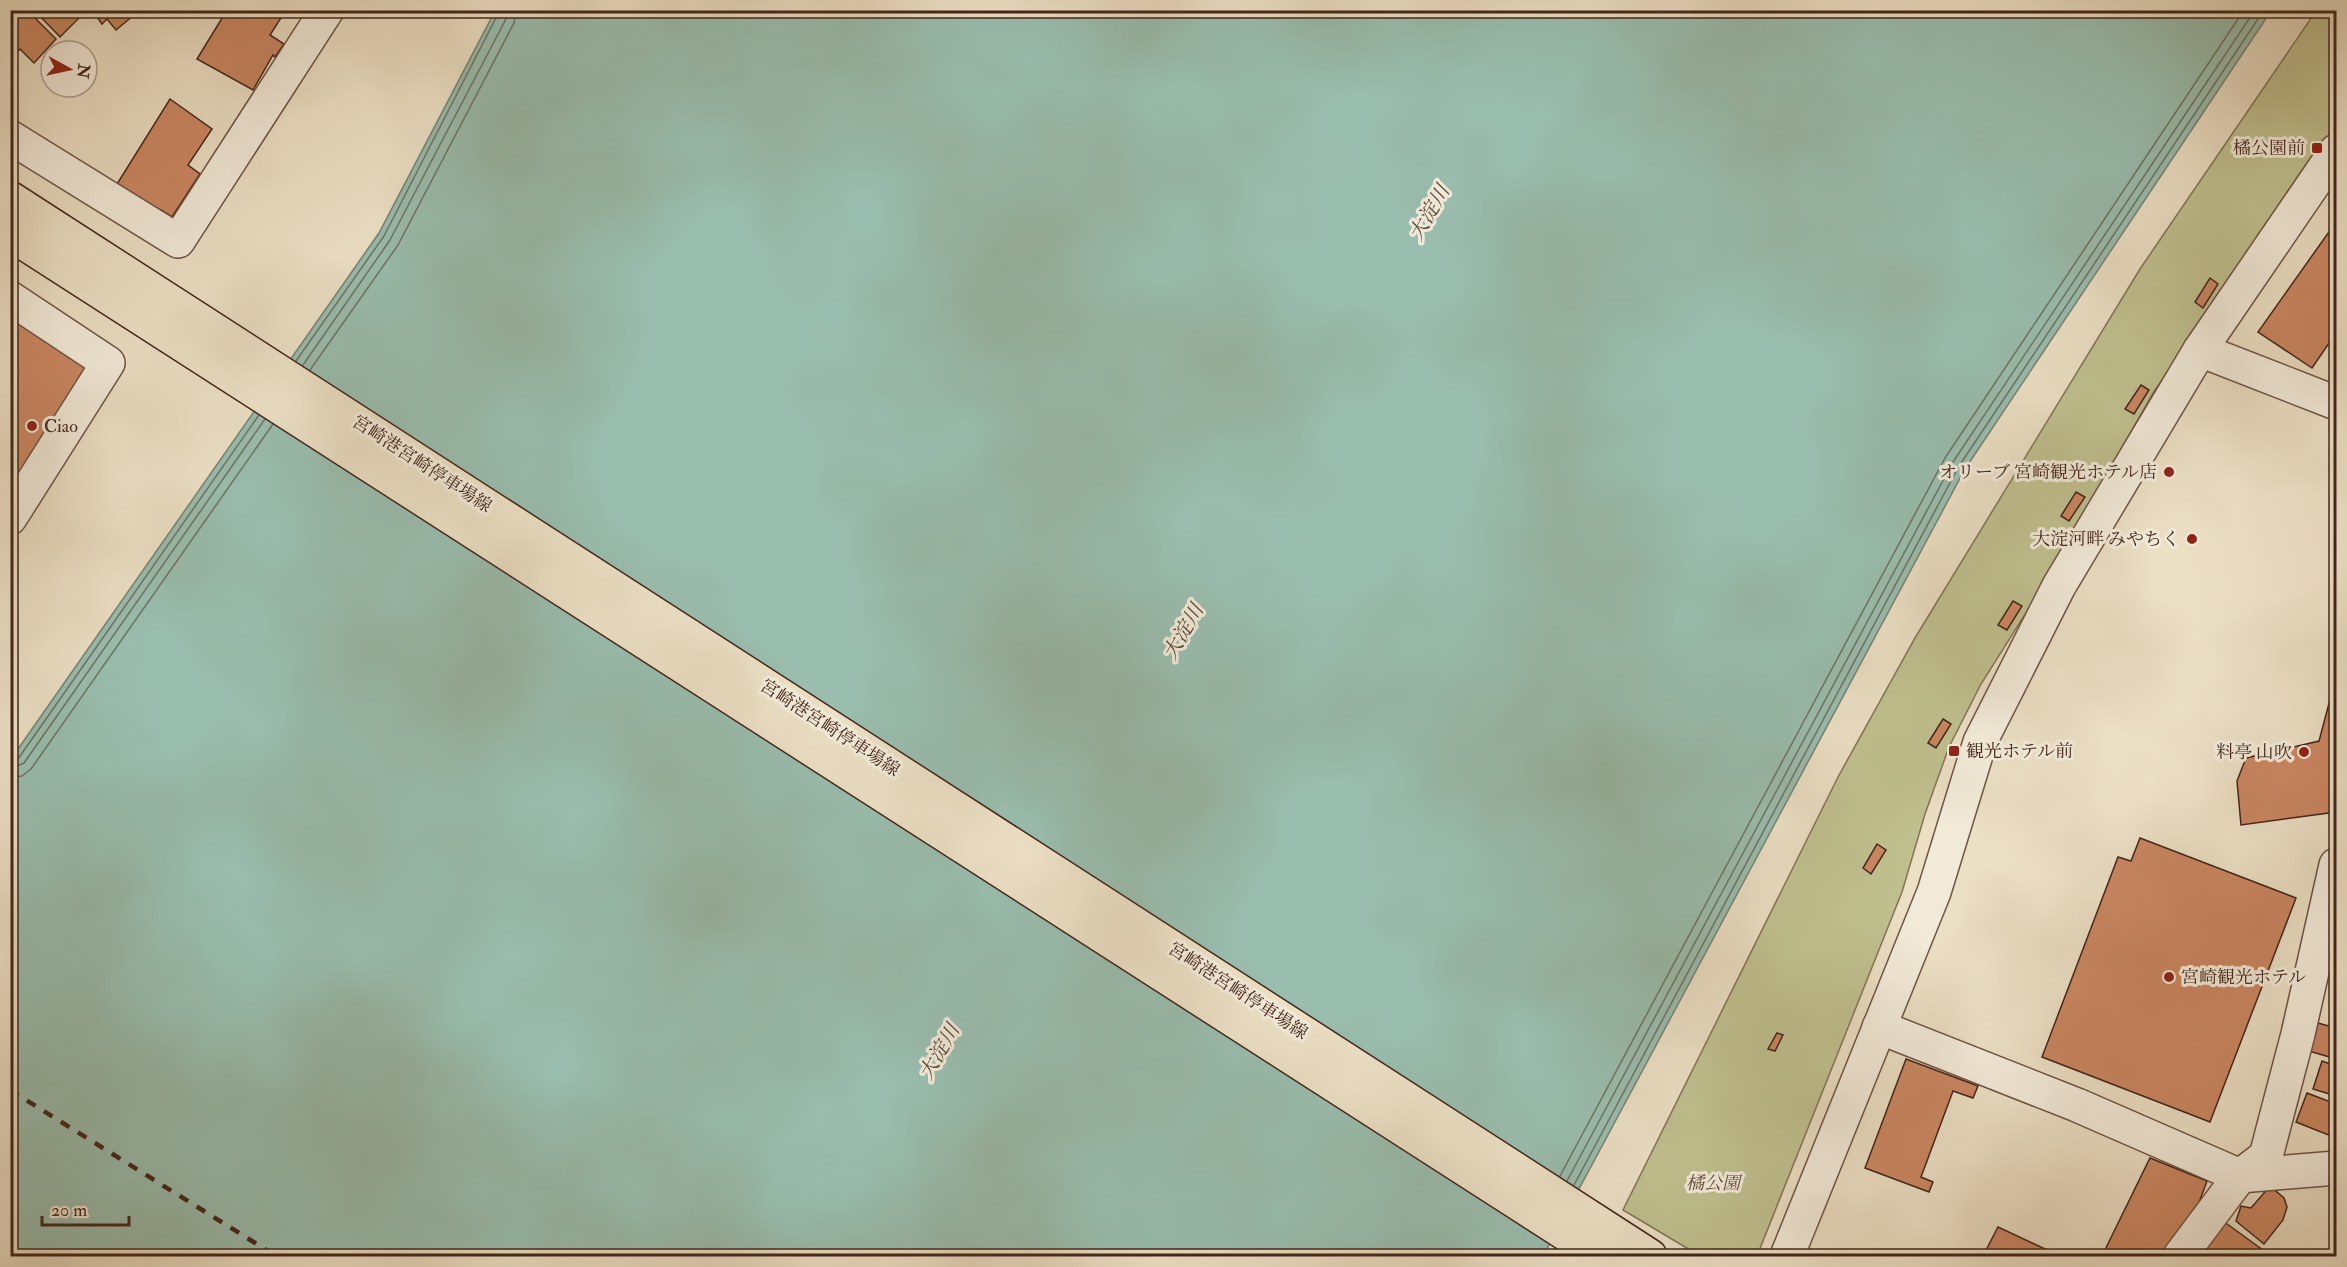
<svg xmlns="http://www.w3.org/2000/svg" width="2347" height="1267" font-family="'IM FELL Double Pica','Noto Serif JP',serif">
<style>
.green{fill:#c0c08f;stroke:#827355;stroke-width:1.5}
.water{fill:#99bdae;stroke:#778173;stroke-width:1.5}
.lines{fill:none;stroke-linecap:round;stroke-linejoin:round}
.shore{stroke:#6e7264;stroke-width:1.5}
.building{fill:#ca8762;stroke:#43261b;stroke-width:1.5}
.minor-casing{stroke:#6d5445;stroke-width:36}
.major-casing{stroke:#43261b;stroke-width:36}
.minor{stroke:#f2ead9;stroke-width:33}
.major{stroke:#ebdfc4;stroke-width:33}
.rail{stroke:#43261b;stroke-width:4.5;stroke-dasharray:10 10;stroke-linecap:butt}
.poi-dot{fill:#8f2418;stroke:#f2ead9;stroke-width:2}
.labels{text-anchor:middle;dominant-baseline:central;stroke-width:6;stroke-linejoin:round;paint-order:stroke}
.poi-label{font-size:18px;fill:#43261b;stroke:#f2ead9;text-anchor:end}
.street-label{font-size:18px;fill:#43261b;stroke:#f2ead9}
.park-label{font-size:18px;font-style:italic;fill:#624c38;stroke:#f2ead9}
.water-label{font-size:20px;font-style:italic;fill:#584c40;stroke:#f2ead9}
</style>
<rect width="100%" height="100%" fill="#ebdfc4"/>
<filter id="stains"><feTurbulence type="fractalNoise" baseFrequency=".00333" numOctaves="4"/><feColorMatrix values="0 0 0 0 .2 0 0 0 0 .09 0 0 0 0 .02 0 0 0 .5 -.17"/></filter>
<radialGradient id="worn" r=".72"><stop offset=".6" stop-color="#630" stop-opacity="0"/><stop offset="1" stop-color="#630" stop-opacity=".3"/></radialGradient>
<!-- green -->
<path class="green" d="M 2316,11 L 2336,11 L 2336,128 L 2153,393 L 2048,578 L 1981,684 L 1949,747 L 1925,814 L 1902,892 L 1757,1256 L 1700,1256 L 1623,1210 L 1838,777 L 1915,638 L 2140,269 Z"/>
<!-- water -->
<path class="water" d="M 495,11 L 2271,11 L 1965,469 L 1543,1256 L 11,1256 L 11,759 L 379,233 Z"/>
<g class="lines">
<!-- shore -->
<g class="shore">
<path d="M 296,361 L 384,236 L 500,10"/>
<path d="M 303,365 L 390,240 L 506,19 L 507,10"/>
<path d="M 310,370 L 398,245 L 514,23 L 516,10"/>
<path d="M 10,762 L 18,759 L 259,415"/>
<path d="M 10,769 L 24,763 L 265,419"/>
<path d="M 10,778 L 22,776 L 31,769 L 273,424"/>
<path d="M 1560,1176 L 1945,458 L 2244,10"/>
<path d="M 1567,1181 L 1953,462 L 2255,10"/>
<path d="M 1574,1185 L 1959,466 L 2264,10"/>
</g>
</g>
<!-- building -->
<g class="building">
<path d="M 10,10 L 27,10 L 56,39 L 34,63 L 20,49 L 14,55 L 10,51 Z"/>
<path d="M 34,10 L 78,10 L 82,15 L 60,37 Z"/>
<path d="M 92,10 L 140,10 L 116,30 L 107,19 L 102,24 Z"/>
<path d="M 227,10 L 286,10 L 270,35 L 284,44 L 275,57 L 273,55 L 253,90 L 197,59 Z"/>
<path d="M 170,99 L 212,129 L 188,165 L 200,174 L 172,217 L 161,210 L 158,212 L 117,184 Z"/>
<path d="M 2336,222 L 2336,333 L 2312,368 L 2258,332 Z"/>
<path d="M 2210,278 L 2218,284 L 2203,308 L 2195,302 Z"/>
<path d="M 10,307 L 95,362 L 10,490 Z"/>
<path d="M 2141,385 L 2149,390 L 2134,414 L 2125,409 Z"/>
<path d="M 2076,492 L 2085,497 L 2069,521 L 2061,516 Z"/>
<path d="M 2013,601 L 2022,606 L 2007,630 L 1998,625 Z"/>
<path d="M 2335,681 L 2336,812 L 2241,825 L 2237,781 L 2246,758 L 2319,741 Z"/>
<path d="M 1943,719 L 1951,724 L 1936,748 L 1928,743 Z"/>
<path d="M 2140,838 L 2296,898 L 2210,1122 L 2042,1057 L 2118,857 L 2131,861 Z"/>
<path d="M 1877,844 L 1886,850 L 1871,874 L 1863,868 Z"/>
<path d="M 2318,1023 L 2336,1028 L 2336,1059 L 2309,1051 Z"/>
<path d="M 1777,1033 L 1783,1035 L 1775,1051 L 1768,1049 Z"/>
<path d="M 1906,1059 L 1978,1086 L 1973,1098 L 1953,1091 L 1921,1177 L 1933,1182 L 1929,1192 L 1865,1168 Z"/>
<path d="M 2322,1061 L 2336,1066 L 2336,1096 L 2313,1089 Z"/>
<path d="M 2307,1093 L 2336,1104 L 2336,1138 L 2296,1122 Z"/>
<path d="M 2150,1158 L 2207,1181 L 2197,1208 L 2159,1256 L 2102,1256 Z"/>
<path d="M 2270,1186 L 2284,1198 L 2287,1207 L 2283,1220 L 2264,1244 L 2236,1221 L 2241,1206 L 2251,1208 Z"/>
<path d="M 2223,1221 L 2271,1256 L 2207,1256 L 2199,1251 Z"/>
<path d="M 1998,1227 L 2060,1256 L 1983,1256 Z"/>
</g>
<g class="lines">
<defs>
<g id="minor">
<path d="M 10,137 L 178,241 L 327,10"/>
<path d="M 10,298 L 108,363 L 10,518"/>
<path d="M 2200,350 L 2336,403"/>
<path d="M 1879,1027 L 2077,1105 L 2240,1176 L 2336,1168"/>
<path d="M 1787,1256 L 1934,892 L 1980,742 L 2059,586 L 2200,350 L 2336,151"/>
<path d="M 2180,1256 L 2240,1176 L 2266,1156 L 2298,1034 L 2336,865"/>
</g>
<g id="major">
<path d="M 10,198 L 1650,1256"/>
<path d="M 10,234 L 1600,1256"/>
</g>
</defs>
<!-- minor casing -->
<use href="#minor" class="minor-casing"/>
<!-- major casing -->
<use href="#major" class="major-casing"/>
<!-- minor -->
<use href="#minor" class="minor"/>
<!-- major -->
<use href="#major" class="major"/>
<!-- rail -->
<path class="rail" d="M 10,1090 L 276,1256"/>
</g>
<!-- markers -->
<g class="poi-dot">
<rect x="2311" y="142" width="12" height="12" rx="3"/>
<circle cx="32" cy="426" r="6"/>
<circle cx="2169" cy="472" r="6"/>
<circle cx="2192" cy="539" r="6"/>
<rect x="1948" y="745" width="12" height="12" rx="3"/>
<circle cx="2304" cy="752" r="6"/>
<circle cx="2169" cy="977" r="6"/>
</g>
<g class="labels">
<!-- poi labels -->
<g class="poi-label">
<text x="2305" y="148">橘公園前</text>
<text x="44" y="426" text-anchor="start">Ciao</text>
<text x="2157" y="472">オリーブ 宮崎観光ホテル店</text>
<text x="2180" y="539">大淀河畔 みやちく</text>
<text x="1966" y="751" text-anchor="start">観光ホテル前</text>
<text x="2292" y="752">料亭 山吹</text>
<text x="2181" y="977" text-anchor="start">宮崎観光ホテル</text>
</g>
<!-- street labels -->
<g class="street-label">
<text transform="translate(422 464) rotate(33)">宮崎港宮崎停車場線</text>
<text transform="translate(830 728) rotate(33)">宮崎港宮崎停車場線</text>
<text transform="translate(1238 991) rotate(33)">宮崎港宮崎停車場線</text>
</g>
<!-- park labels -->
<g class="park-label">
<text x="1713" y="1183">橘公園</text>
</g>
<!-- water labels -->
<g class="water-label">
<text transform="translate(1429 213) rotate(-60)">大淀川</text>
<text transform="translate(1183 632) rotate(-60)">大淀川</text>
<text transform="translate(939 1052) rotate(-60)">大淀川</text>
</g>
</g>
<!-- margin -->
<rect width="2347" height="1267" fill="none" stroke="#ebdfc4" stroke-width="36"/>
<rect x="12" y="12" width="2323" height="1243" fill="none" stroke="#43261b" stroke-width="3"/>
<rect x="18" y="18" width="2311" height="1231" fill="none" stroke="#43261b" stroke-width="1.5"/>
<!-- north arrow -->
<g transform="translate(69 69) rotate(98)"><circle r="28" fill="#f2ead9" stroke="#ac9c8d" stroke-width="1.5"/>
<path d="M0-4.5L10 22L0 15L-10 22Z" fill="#8f2418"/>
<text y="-9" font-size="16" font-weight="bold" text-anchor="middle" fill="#43261b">N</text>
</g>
<!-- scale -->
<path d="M42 1216v9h87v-9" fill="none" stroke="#43261b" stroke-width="3"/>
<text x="51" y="1216" font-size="18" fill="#43261b" stroke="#f2ead9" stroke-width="4.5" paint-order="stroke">20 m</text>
<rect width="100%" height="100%" filter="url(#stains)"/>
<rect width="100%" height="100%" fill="url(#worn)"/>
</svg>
